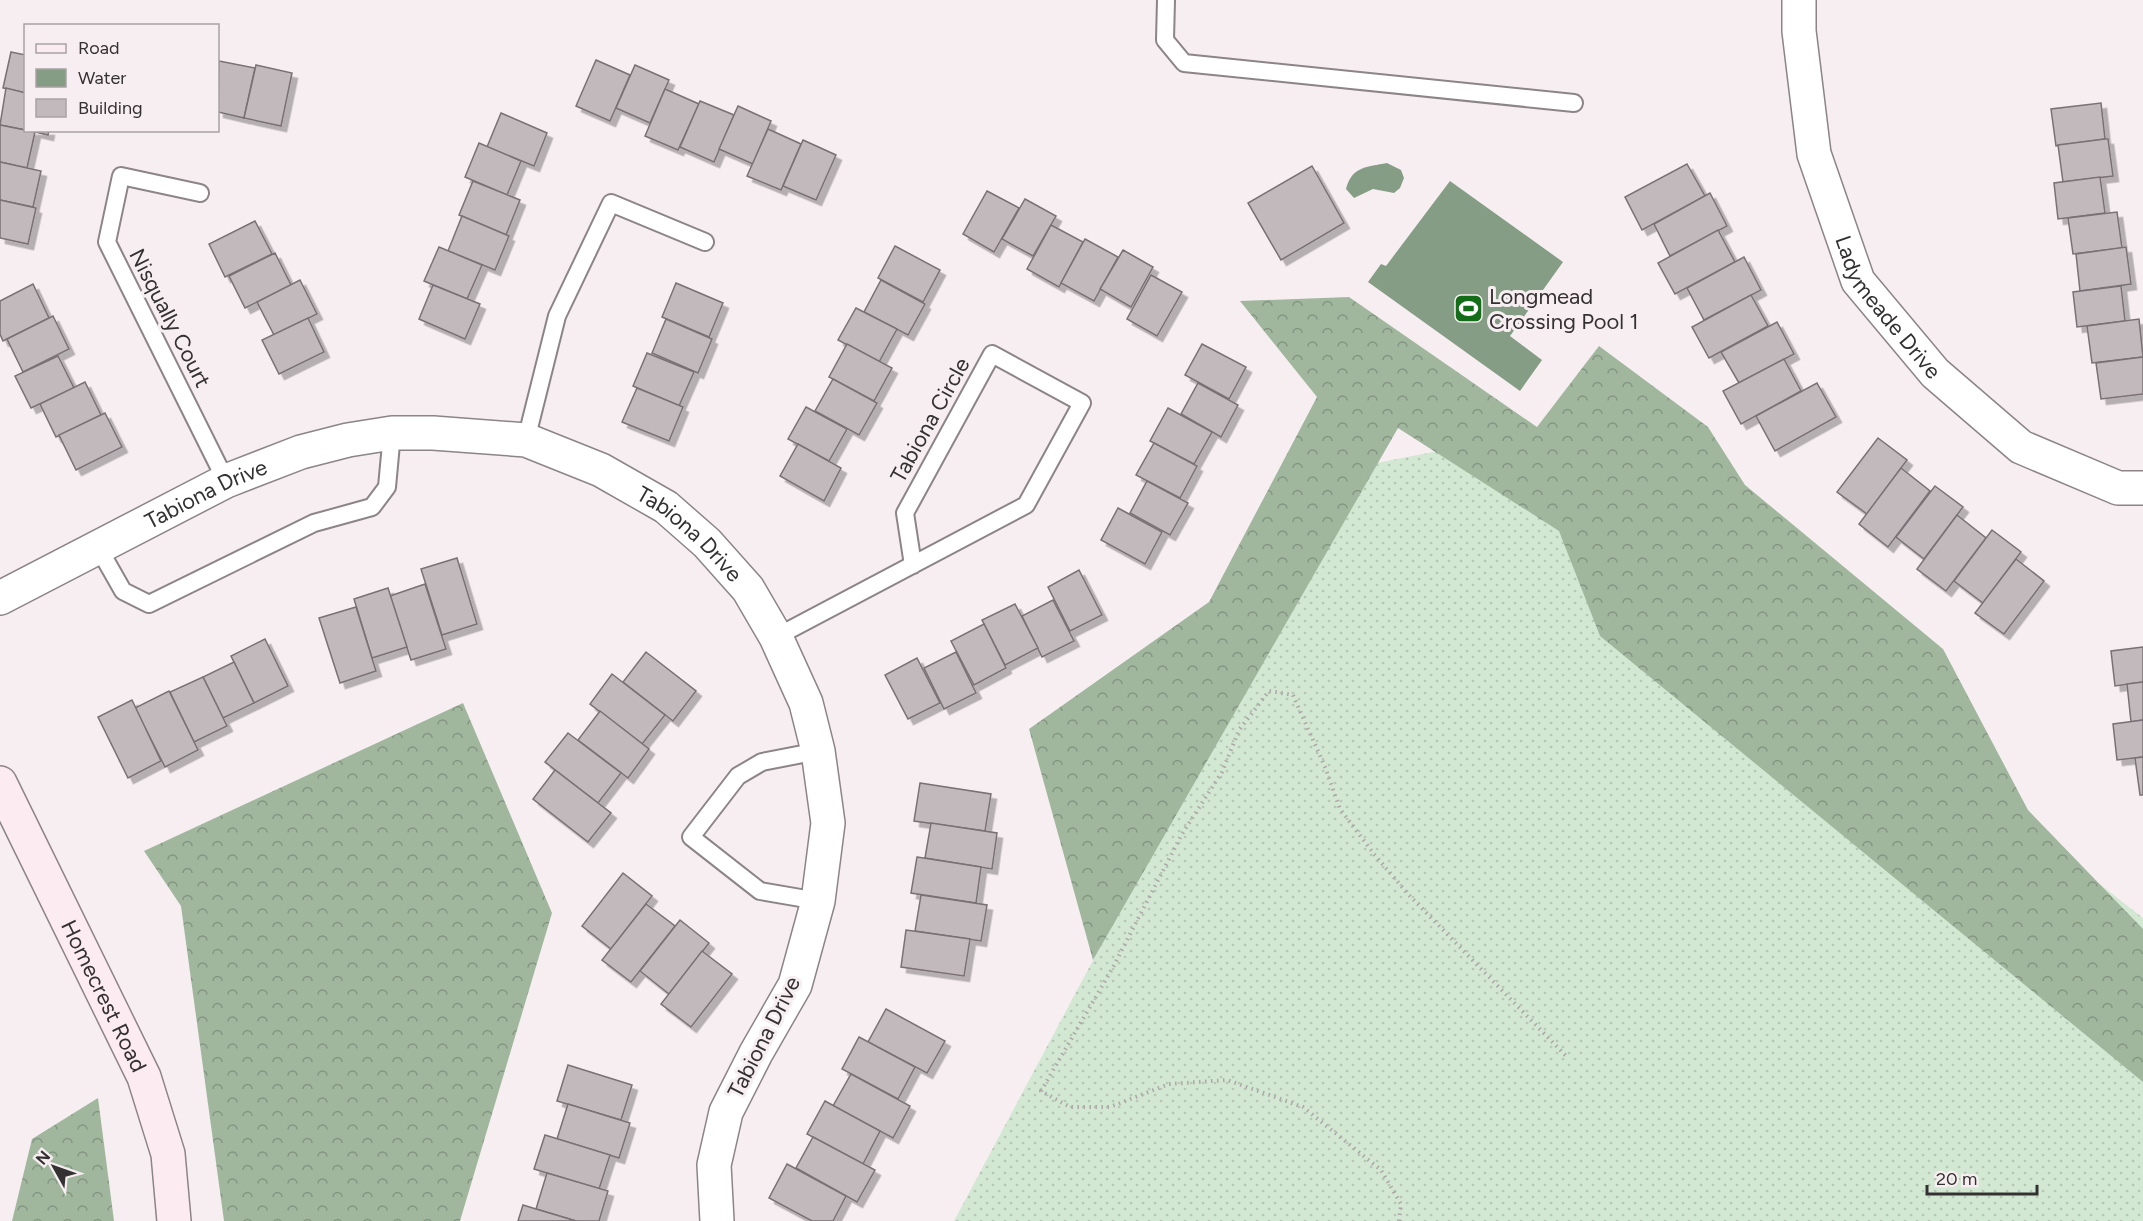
<svg xmlns="http://www.w3.org/2000/svg" width="2143" height="1221" font-family="Figtree,sans-serif">
<style>
.grass{fill:url(#grass-dots)}
.forest{fill:url(#forest-crowns)}
.water{fill:#859d84}
.building{fill:#c1b9bc;stroke:#797174;stroke-width:1.5;filter:url(#shadow)}
.lines{fill:none;stroke-linecap:round;stroke-linejoin:round}
.lane-casing{stroke:#8c8487;stroke-width:20}
.street-casing{stroke:#8c8487;stroke-width:36}
.secondary-casing{stroke:#8c8487;stroke-width:36}
.path{stroke:#ada6a8;stroke-width:4;stroke-dasharray:1.5 4.5;stroke-linecap:butt}
.lane{stroke:#fff;stroke-width:16}
.street{stroke:#fff;stroke-width:33}
.secondary{stroke:#fcecf1;stroke-width:33}
.labels{text-anchor:middle;dominant-baseline:central;stroke-width:6;stroke-linejoin:round;paint-order:stroke}
.poi-label{font-size:22px;fill:#343132;stroke:#f7eef1;text-anchor:start}
.street-label{font-size:22px;fill:#343132;stroke:#f7eef1}
</style>
<defs>
<pattern id="grass-dots" width="8" height="8" patternUnits="userSpaceOnUse" patternTransform="scale(1.5)"><rect width="8" height="8" fill="#d3e8d2"/><path d="M2 2h.1M6 6h.1" fill="none" stroke="#b6c7b5" stroke-width="1.8" stroke-linecap="round"/></pattern>
<pattern id="forest-crowns" width="20" height="18" patternUnits="userSpaceOnUse" patternTransform="scale(1.5)"><rect width="20" height="18" fill="#a0b79e"/><path d="M2 6a3 3 0 1 1 6 0M12 15a3 3 0 1 1 6 0" fill="none" stroke="#839581"/></pattern>
<filter id="shadow"><feDropShadow dx="5.5" dy="5.5" stdDeviation="0" flood-color="#0004"/></filter>
</defs>
<rect width="100%" height="100%" fill="#f7eef1"/>
<!-- grass -->
<path class="grass" d="M 1525,434 L 2143,918 L 2143,1221 L 954,1221 L 1356,467 Z"/>
<!-- forest -->
<g class="forest">
<path d="M 1349,297 L 1537,427 L 1599,346 L 1708,427 L 1745,485 L 1943,649 L 2028,810 L 2143,929 L 2143,1082 L 1600,636 L 1559,531 L 1398,428 L 1093,960 L 1029,729 L 1209,602 L 1317,397 L 1240,301 Z"/>
<path d="M 463,703 L 552,913 L 460,1221 L 224,1221 L 181,906 L 144,851 Z"/>
<path d="M 98,1098 L 114,1221 L 12,1221 L 32,1139 Z"/>
</g>
<!-- water -->
<g class="water">
<path d="M 1387,163 L 1401,170 L 1404,178 L 1400,188 L 1394,193 L 1373,189 L 1354,198 L 1346,189 C 1352,166 1367,167 1387,163 Z"/>
<path d="M 1450,181 L 1563,262 L 1510,336 L 1542,360 L 1520,391 L 1368,282 L 1381,264 L 1386,266 Z"/>
</g>
<!-- building -->
<g class="building">
<path d="M 11,52 L 26,55 L 26,93 L 3,88 Z"/>
<path d="M 596,60 L 630,75 L 610,121 L 576,106 Z"/>
<path d="M 219,61 L 255,68 L 244,118 L 218,112 Z"/>
<path d="M 256,65 L 292,73 L 281,126 L 244,118 Z"/>
<path d="M 635,65 L 669,80 L 650,123 L 616,108 Z"/>
<path d="M 6,88 L 26,93 L 26,130 L 0,125 Z"/>
<path d="M 665,89 L 699,104 L 678,150 L 645,136 Z"/>
<path d="M 700,101 L 734,115 L 714,162 L 680,147 Z"/>
<path d="M 2101,103 L 2105,139 L 2056,146 L 2051,109 Z"/>
<path d="M 738,106 L 771,121 L 753,164 L 719,149 Z"/>
<path d="M 501,113 L 547,133 L 534,166 L 487,147 Z"/>
<path d="M 0,125 L 35,132 L 27,168 L 0,162 Z"/>
<path d="M 768,129 L 801,144 L 781,190 L 747,176 Z"/>
<path d="M 27,130 L 49,130 L 48,135 Z"/>
<path d="M 2105,139 L 2108,139 L 2113,176 L 2063,182 L 2058,145 Z"/>
<path d="M 803,140 L 836,155 L 816,200 L 783,186 Z"/>
<path d="M 479,143 L 521,161 L 507,195 L 465,177 Z"/>
<path d="M 0,162 L 41,171 L 33,207 L 0,200 Z"/>
<path d="M 1687,164 L 1705,196 L 1642,230 L 1625,197 Z"/>
<path d="M 1312,166 L 1344,223 L 1281,260 L 1248,203 Z"/>
<path d="M 2100,177 L 2105,213 L 2058,219 L 2054,183 Z"/>
<path d="M 473,181 L 520,200 L 506,235 L 459,215 Z"/>
<path d="M 987,191 L 1019,208 L 994,252 L 963,234 Z"/>
<path d="M 1710,193 L 1727,226 L 1670,256 L 1654,224 Z"/>
<path d="M 1025,199 L 1056,216 L 1033,256 L 1002,239 Z"/>
<path d="M 0,200 L 36,208 L 28,244 L 0,238 Z"/>
<path d="M 2117,212 L 2122,248 L 2073,254 L 2068,218 Z"/>
<path d="M 462,216 L 509,236 L 495,270 L 448,251 Z"/>
<path d="M 255,221 L 272,254 L 225,277 L 209,244 Z"/>
<path d="M 1051,225 L 1083,242 L 1059,287 L 1027,269 Z"/>
<path d="M 1718,230 L 1735,262 L 1675,294 L 1658,263 Z"/>
<path d="M 1085,239 L 1118,257 L 1094,301 L 1061,283 Z"/>
<path d="M 895,246 L 940,270 L 923,302 L 878,278 Z"/>
<path d="M 439,247 L 482,265 L 467,299 L 424,281 Z"/>
<path d="M 2126,247 L 2131,284 L 2080,291 L 2076,254 Z"/>
<path d="M 1123,250 L 1153,267 L 1131,307 L 1100,289 Z"/>
<path d="M 275,253 L 291,285 L 245,308 L 229,276 Z"/>
<path d="M 1744,257 L 1761,290 L 1704,320 L 1687,288 Z"/>
<path d="M 1151,275 L 1182,292 L 1157,336 L 1127,319 Z"/>
<path d="M 300,280 L 317,314 L 274,335 L 257,302 Z"/>
<path d="M 881,280 L 925,304 L 908,335 L 864,312 Z"/>
<path d="M 676,283 L 723,303 L 709,337 L 662,317 Z"/>
<path d="M 33,284 L 49,318 L 3,341 L 0,334 L 0,301 Z"/>
<path d="M 433,285 L 480,304 L 465,339 L 419,319 Z"/>
<path d="M 2121,286 L 2125,321 L 2077,327 L 2073,292 Z"/>
<path d="M 1751,295 L 1768,326 L 1709,358 L 1692,327 Z"/>
<path d="M 856,308 L 897,329 L 879,362 L 838,340 Z"/>
<path d="M 53,316 L 69,349 L 23,372 L 7,339 Z"/>
<path d="M 308,318 L 324,352 L 279,374 L 262,340 Z"/>
<path d="M 666,319 L 712,339 L 698,373 L 652,353 Z"/>
<path d="M 2139,319 L 2143,357 L 2092,363 L 2087,326 Z"/>
<path d="M 1777,322 L 1794,354 L 1739,383 L 1721,352 Z"/>
<path d="M 847,344 L 892,368 L 874,401 L 829,377 Z"/>
<path d="M 1202,344 L 1246,367 L 1229,399 L 1185,375 Z"/>
<path d="M 647,353 L 694,372 L 679,406 L 633,386 Z"/>
<path d="M 58,356 L 74,388 L 31,408 L 15,376 Z"/>
<path d="M 2143,357 L 2143,394 L 2101,399 L 2096,363 Z"/>
<path d="M 1784,359 L 1801,391 L 1741,424 L 1723,391 Z"/>
<path d="M 833,379 L 877,403 L 859,435 L 815,411 Z"/>
<path d="M 85,382 L 101,415 L 56,437 L 40,404 Z"/>
<path d="M 1198,383 L 1238,405 L 1221,437 L 1181,414 Z"/>
<path d="M 1817,383 L 1836,417 L 1775,451 L 1756,416 Z"/>
<path d="M 637,388 L 683,407 L 669,441 L 622,422 Z"/>
<path d="M 806,407 L 847,429 L 829,461 L 788,439 Z"/>
<path d="M 1168,408 L 1212,432 L 1194,464 L 1150,441 Z"/>
<path d="M 105,413 L 122,447 L 76,470 L 59,435 Z"/>
<path d="M 1878,438 L 1907,460 L 1867,514 L 1837,492 Z"/>
<path d="M 1154,443 L 1197,466 L 1180,498 L 1136,475 Z"/>
<path d="M 798,444 L 841,468 L 824,501 L 780,476 Z"/>
<path d="M 1901,468 L 1930,491 L 1888,547 L 1859,524 Z"/>
<path d="M 1147,481 L 1188,503 L 1170,535 L 1130,513 Z"/>
<path d="M 1935,486 L 1963,507 L 1924,559 L 1896,537 Z"/>
<path d="M 1118,508 L 1162,532 L 1145,564 L 1101,540 Z"/>
<path d="M 1957,515 L 1986,538 L 1946,591 L 1917,569 Z"/>
<path d="M 1992,530 L 2021,552 L 1983,603 L 1954,581 Z"/>
<path d="M 457,558 L 477,624 L 442,635 L 421,569 Z"/>
<path d="M 2016,559 L 2044,581 L 2004,634 L 1975,613 Z"/>
<path d="M 1079,570 L 1102,615 L 1070,631 L 1048,587 Z"/>
<path d="M 425,584 L 446,649 L 411,660 L 390,596 Z"/>
<path d="M 388,588 L 407,647 L 372,658 L 354,599 Z"/>
<path d="M 1053,600 L 1074,641 L 1042,657 L 1022,616 Z"/>
<path d="M 1015,604 L 1038,648 L 1005,665 L 982,620 Z"/>
<path d="M 356,607 L 376,671 L 340,683 L 319,618 Z"/>
<path d="M 984,624 L 1006,668 L 974,685 L 951,641 Z"/>
<path d="M 265,639 L 288,686 L 254,703 L 231,656 Z"/>
<path d="M 2143,647 L 2143,682 L 2115,686 L 2111,651 Z"/>
<path d="M 646,652 L 696,691 L 673,721 L 623,682 Z"/>
<path d="M 956,652 L 976,693 L 944,709 L 924,668 Z"/>
<path d="M 917,658 L 940,703 L 908,719 L 885,675 Z"/>
<path d="M 234,662 L 254,703 L 223,718 L 203,677 Z"/>
<path d="M 612,674 L 665,715 L 642,744 L 590,704 Z"/>
<path d="M 203,677 L 227,726 L 194,742 L 170,692 Z"/>
<path d="M 2143,682 L 2143,720 L 2131,722 L 2127,684 Z"/>
<path d="M 169,691 L 198,750 L 165,767 L 135,708 Z"/>
<path d="M 132,700 L 161,761 L 128,778 L 98,717 Z"/>
<path d="M 600,711 L 649,749 L 628,778 L 578,740 Z"/>
<path d="M 2143,720 L 2143,757 L 2117,760 L 2113,724 Z"/>
<path d="M 568,733 L 621,773 L 598,803 L 545,762 Z"/>
<path d="M 2143,757 L 2143,795 L 2140,795 L 2135,758 Z"/>
<path d="M 555,770 L 611,813 L 588,842 L 533,799 Z"/>
<path d="M 920,783 L 991,794 L 985,831 L 914,821 Z"/>
<path d="M 931,823 L 997,833 L 992,869 L 925,858 Z"/>
<path d="M 917,857 L 981,867 L 976,903 L 911,893 Z"/>
<path d="M 623,873 L 652,896 L 611,949 L 582,926 Z"/>
<path d="M 921,895 L 987,905 L 981,941 L 915,931 Z"/>
<path d="M 646,904 L 675,926 L 631,982 L 602,960 Z"/>
<path d="M 680,920 L 709,943 L 669,994 L 640,971 Z"/>
<path d="M 906,930 L 970,939 L 964,976 L 901,967 Z"/>
<path d="M 702,951 L 732,974 L 691,1027 L 661,1004 Z"/>
<path d="M 886,1009 L 945,1041 L 927,1073 L 868,1042 Z"/>
<path d="M 859,1037 L 915,1067 L 898,1099 L 842,1069 Z"/>
<path d="M 568,1065 L 632,1085 L 621,1120 L 557,1101 Z"/>
<path d="M 851,1074 L 910,1106 L 893,1138 L 833,1106 Z"/>
<path d="M 825,1101 L 880,1131 L 863,1164 L 807,1134 Z"/>
<path d="M 568,1104 L 630,1123 L 619,1158 L 557,1139 Z"/>
<path d="M 545,1135 L 610,1155 L 599,1189 L 534,1169 Z"/>
<path d="M 813,1137 L 875,1170 L 857,1202 L 796,1168 Z"/>
<path d="M 787,1164 L 846,1196 L 833,1221 L 812,1221 L 769,1198 Z"/>
<path d="M 547,1173 L 608,1191 L 599,1221 L 576,1221 L 536,1209 Z"/>
<path d="M 523,1205 L 536,1209 L 576,1221 L 518,1221 Z"/>
</g>
<g class="lines">
<defs>
<g id="lane">
<path d="M 1166,0 L 1165,40 L 1184,63 L 1574,103"/>
<path d="M 200,193 L 121,176 L 107,242 L 226,481"/>
<path d="M 526,440 L 557,316 L 611,203 L 705,242"/>
<path d="M 98,547 L 123,591 L 149,604 L 314,523 L 372,507 L 387,487 L 392,433"/>
<path d="M 776,637 L 1026,505 L 1082,403 L 992,354 L 905,513 L 913,565"/>
<path d="M 818,901 L 760,891 L 691,837 L 738,776 L 762,762 L 818,751"/>
</g>
<g id="street">
<path id="s1" d="M 1799,0 L 1799,31 L 1814,154 L 1858,281 L 1935,373 L 2021,447 L 2118,488 L 2143,488"/>
<path id="s2" d="M 0,598 L 226,481 L 301,452 L 348,440 L 392,433 L 433,433 L 526,440 L 601,470 L 666,507 L 707,543 L 748,589 L 776,637 L 806,703 L 818,751 L 828,823 L 818,901 L 795,985 L 756,1053 L 726,1112 L 714,1165 L 717,1221"/>
</g>
<g id="secondary">
<path id="s3" d="M 0,783 L 144,1077 L 168,1154 L 174,1221"/>
</g>
</defs>
<!-- lane casing -->
<use href="#lane" class="lane-casing"/>
<!-- street casing -->
<use href="#street" class="street-casing"/>
<!-- secondary casing -->
<use href="#secondary" class="secondary-casing"/>
<!-- path -->
<path class="path" d="M 1399,1221 L 1401,1204 L 1381,1170 L 1303,1107 L 1227,1080 L 1169,1084 L 1110,1107 L 1070,1107 L 1041,1091 L 1112,969 L 1182,834 L 1222,772 L 1239,730 L 1269,691 L 1293,695 L 1325,767 L 1340,809 L 1374,854 L 1408,894 L 1568,1058"/>
<!-- lane -->
<use href="#lane" class="lane"/>
<!-- street -->
<use href="#street" class="street"/>
<!-- secondary -->
<use href="#secondary" class="secondary"/>
</g>
<!-- icons -->
<defs>
<symbol id="stadium-square" viewBox="-11 -11 22 22"><rect x="-9" y="-9" width="18" height="18" rx="4" fill="#136d18" stroke="#f7eef1"/><path d="M0-5a6.5 5 0 1 0 0 10a6.5 5 0 1 0 0-10ZM-3.5-1.8h7v3.6h-7Z" fill="#fff"/></symbol>
</defs>
<g fill-rule="evenodd">
<use href="#stadium-square" x="1452" y="292" width="33" height="33"/>
</g>
<g class="labels">
<!-- poi labels -->
<g class="poi-label">
<text x="1489" y="296">Longmead<tspan x="1489" dy="25">Crossing Pool 1</tspan></text>
</g>
<!-- street labels -->
<g class="street-label">
<text stroke="none"><textPath href="#s1" startOffset="327">Ladymeade Drive</textPath></text>
<text transform="translate(170 318) rotate(63)">Nisqually Court</text>
<text transform="translate(930 420) rotate(-61)">Tabiona Circle</text>
<text stroke="none"><textPath href="#s2" startOffset="231">Tabiona Drive</textPath></text>
<text stroke="none"><textPath href="#s2" startOffset="753">Tabiona Drive</textPath></text>
<text stroke="none"><textPath href="#s3" startOffset="237">Homecrest Road</textPath></text>
<text transform="translate(764 1037) rotate(-63)">Tabiona Drive</text>
</g>
</g>
<!-- legend -->
<rect x="24" y="24" width="195" height="108" fill="#f7eef1" stroke="#a9a2a5" stroke-width="1.5"/>
<rect x="36" y="44" width="30" height="9" fill="#fcecf1" stroke="#a9a2a5" stroke-width="1.5"/>
<text x="78" y="54" font-size="18" fill="#343132">Road</text>
<rect x="36" y="69" width="30" height="18" fill="#859d84" stroke="#a9a2a5" stroke-width="1.5"/>
<text x="78" y="84" font-size="18" fill="#343132">Water</text>
<rect x="36" y="99" width="30" height="18" fill="#c1b9bc" stroke="#a9a2a5" stroke-width="1.5"/>
<text x="78" y="114" font-size="18" fill="#343132">Building</text>
<!-- north arrow -->
<g transform="translate(54 1167) rotate(310)" stroke="#f7eef1" stroke-width="4.5" paint-order="stroke">
<path d="M0-4.5L10 22L0 15L-10 22Z" fill="#343132"/>
<text y="-9" font-size="16" font-weight="bold" text-anchor="middle" fill="#343132">N</text>
</g>
<!-- scale -->
<path d="M1927 1185v9h110v-9" fill="none" stroke="#343132" stroke-width="3"/>
<text x="1936" y="1185" font-size="18" fill="#343132" stroke="#f7eef1" stroke-width="4.5" paint-order="stroke">20 m</text>
</svg>
